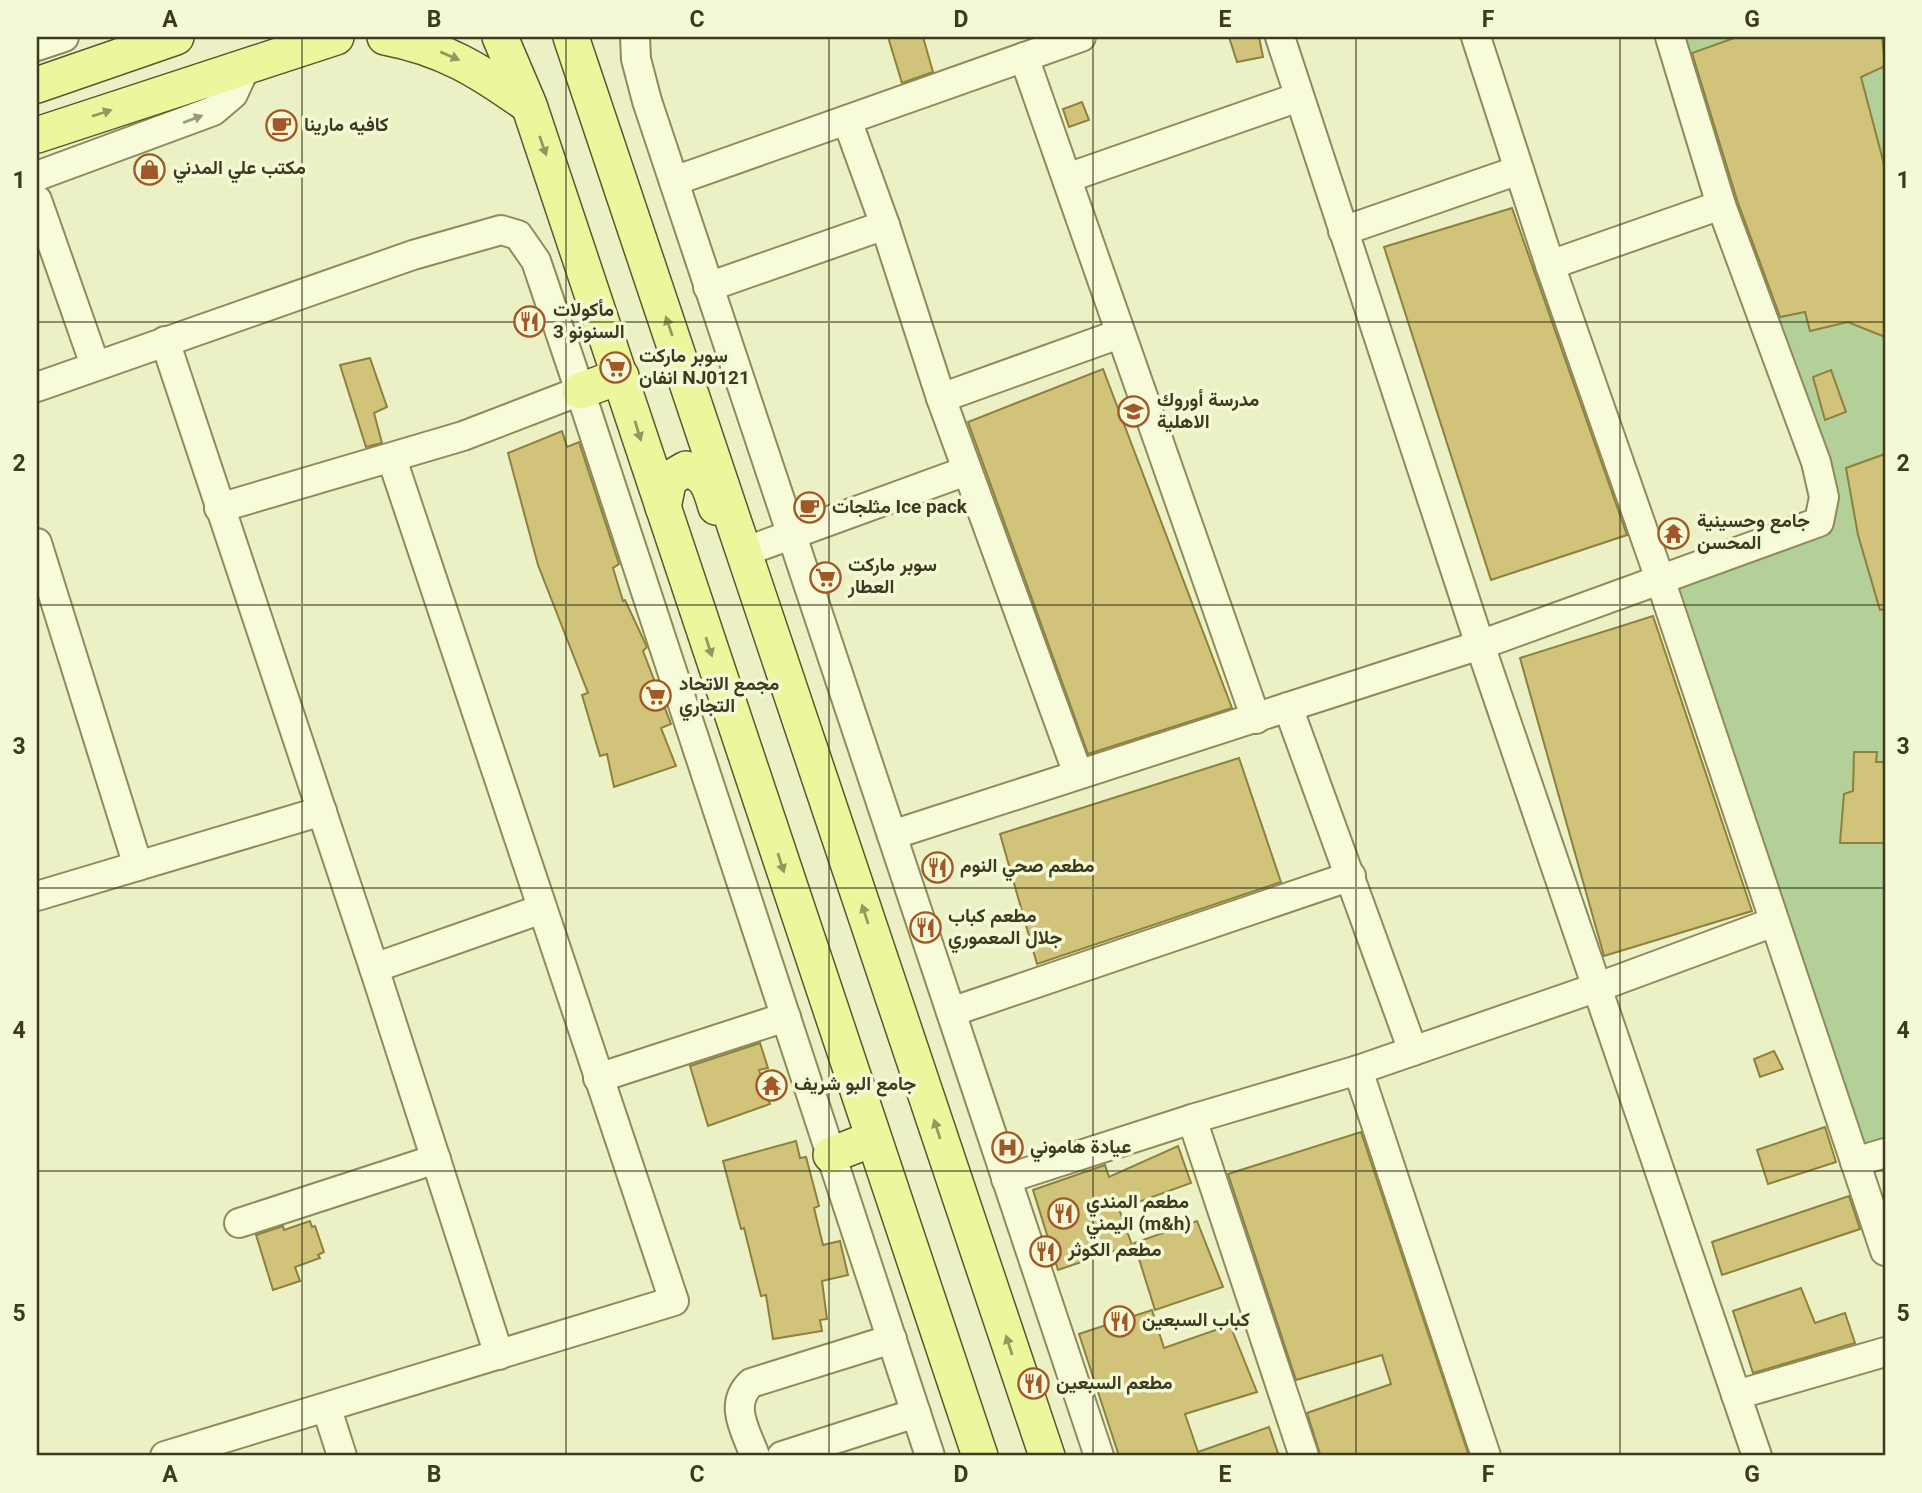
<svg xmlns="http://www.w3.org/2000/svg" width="1922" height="1493" font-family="Georgia,Vazirmatn,serif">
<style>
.green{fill:#b2d098}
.building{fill:#d1c379;stroke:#8e803e;stroke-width:2}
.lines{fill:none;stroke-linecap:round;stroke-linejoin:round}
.minor-casing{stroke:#8e8b5a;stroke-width:32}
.major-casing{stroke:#5b562e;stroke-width:38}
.minor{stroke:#f7fbd9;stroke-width:28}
.major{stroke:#ecf69c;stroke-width:35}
.oneway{fill:#94985d}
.oneway2{fill:#9a9a7c}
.grid{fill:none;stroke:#3d3a1e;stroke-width:2;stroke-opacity:0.55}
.labels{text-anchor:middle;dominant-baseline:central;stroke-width:7;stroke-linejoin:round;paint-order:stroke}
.poi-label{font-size:19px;font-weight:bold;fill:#3d3a1e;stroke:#f3f8d6;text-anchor:start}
.neatline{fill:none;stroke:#3d3a1e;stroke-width:2.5}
.grid-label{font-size:23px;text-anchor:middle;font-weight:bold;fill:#3d3a1e}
</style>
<rect width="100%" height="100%" fill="#ecf1c5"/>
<!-- green -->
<path class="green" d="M 1695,37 L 1885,37 L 1885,1153 L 1855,1162 L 1661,582 L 1819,522 L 1824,497 L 1673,45 Z"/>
<!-- building -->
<g class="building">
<path d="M 888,37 L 923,37 L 933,72 L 902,83 Z"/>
<path d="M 1229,37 L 1259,37 L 1263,57 L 1237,62 Z"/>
<path d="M 1737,37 L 1882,37 L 1885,66 L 1861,77 L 1885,168 L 1885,337 L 1848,322 L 1810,331 L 1805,312 L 1780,317 L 1737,200 L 1692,53 Z"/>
<path d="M 1082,102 L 1089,120 L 1069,127 L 1063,109 Z"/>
<path d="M 1512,208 L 1627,535 L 1491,580 L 1384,247 Z"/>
<path d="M 370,358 L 387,407 L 374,413 L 382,443 L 366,447 L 340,365 Z"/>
<path d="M 1103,369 L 1232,708 L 1088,754 L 968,422 Z"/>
<path d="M 1831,370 L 1846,412 L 1825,420 L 1813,377 Z"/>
<path d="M 562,431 L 567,447 L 579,442 L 619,564 L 613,568 L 623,601 L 625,600 L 647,647 L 643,651 L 671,724 L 661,728 L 676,766 L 614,787 L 607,754 L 600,756 L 582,695 L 588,693 L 538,565 L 508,453 Z"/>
<path d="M 1885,454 L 1885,609 L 1880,610 L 1858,535 L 1846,468 Z"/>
<path d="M 1653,616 L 1752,911 L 1604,956 L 1520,658 Z"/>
<path d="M 1854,752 L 1877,752 L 1876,762 L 1885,762 L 1885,843 L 1840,843 L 1844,794 L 1853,791 Z"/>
<path d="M 1239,758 L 1281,882 L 1037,964 L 1000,834 Z"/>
<path d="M 760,1043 L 768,1068 L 759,1070 L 770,1104 L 708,1126 L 690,1066 Z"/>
<path d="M 1774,1051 L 1783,1069 L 1760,1077 L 1754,1059 Z"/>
<path d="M 1825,1127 L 1836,1162 L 1768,1184 L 1757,1150 Z"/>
<path d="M 1361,1132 L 1469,1456 L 1320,1454 L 1307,1413 L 1391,1384 L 1382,1355 L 1296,1380 L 1228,1174 Z"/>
<path d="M 796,1141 L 800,1158 L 806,1157 L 819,1206 L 814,1208 L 823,1245 L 840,1241 L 848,1275 L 822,1281 L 827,1319 L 820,1320 L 822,1331 L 773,1339 L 766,1295 L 761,1296 L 744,1228 L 741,1229 L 723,1161 Z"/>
<path d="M 1178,1146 L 1191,1183 L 1119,1209 L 1132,1245 L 1058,1270 L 1033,1190 L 1105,1165 L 1109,1177 Z"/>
<path d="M 1849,1196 L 1860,1229 L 1722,1275 L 1712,1242 Z"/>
<path d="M 310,1221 L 312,1227 L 315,1226 L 324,1252 L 318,1255 L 320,1258 L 295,1267 L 300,1281 L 273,1290 L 256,1235 L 283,1226 L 284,1230 Z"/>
<path d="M 1197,1221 L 1223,1287 L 1155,1310 L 1134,1243 Z"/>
<path d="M 1801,1288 L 1815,1323 L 1845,1313 L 1855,1343 L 1753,1373 L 1733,1311 Z"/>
<path d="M 1152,1310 L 1164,1348 L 1230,1325 L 1257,1392 L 1185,1414 L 1198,1452 L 1269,1427 L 1279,1456 L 1119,1456 L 1079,1334 Z"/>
</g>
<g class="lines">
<defs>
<g id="minor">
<path d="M 635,37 L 636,59 L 647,101 L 1099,1456"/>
<path d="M 1280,37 L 1480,645 L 1757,1456"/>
<path d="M 1476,37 L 1550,265 L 1661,582 L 1885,1251"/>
<path d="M 37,46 L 64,37"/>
<path d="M 1024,57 L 1256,719"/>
<path d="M 847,120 L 885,225 L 941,398 L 1078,774"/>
<path d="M 37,176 L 213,111 L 233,94 L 246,66"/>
<path d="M 1067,178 L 1299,97"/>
<path d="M 674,181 L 1081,37"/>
<path d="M 37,200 L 95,365"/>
<path d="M 1343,231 L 1519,170"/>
<path d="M 1550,265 L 1721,205"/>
<path d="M 708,287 L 885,225"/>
<path d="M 165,341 L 374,968 L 499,1355"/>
<path d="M 37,387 L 413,255 L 501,230 L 518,235 L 536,261 L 580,391 L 463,436 L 219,508"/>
<path d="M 580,391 L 930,1456"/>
<path d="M 941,398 L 1119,334"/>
<path d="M 37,543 L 138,866"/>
<path d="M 744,552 L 966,471"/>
<path d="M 1288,707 L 1413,1051"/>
<path d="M 892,835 L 1480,645 L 1819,522 L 1824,497 L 1816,462 L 1721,205 L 1670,37"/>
<path d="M 37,896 L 322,811"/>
<path d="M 374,968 L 542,909"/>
<path d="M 951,1012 L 1351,876"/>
<path d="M 1358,1070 L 1486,1456"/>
<path d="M 598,1078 L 786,1017"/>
<path d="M 1192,1119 L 1304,1456"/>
<path d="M 1855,1162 L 1885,1153"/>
<path d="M 1006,1179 L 1192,1119 L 1358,1070 L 1598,987 L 1774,922"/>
<path d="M 239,1223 L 436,1159"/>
<path d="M 1736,1395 L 1885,1352"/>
<path d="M 327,1409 L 342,1456"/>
<path d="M 165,1456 L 674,1301 L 392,459"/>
<path d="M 755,1456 C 746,1431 728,1405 751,1383 L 892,1339"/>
<path d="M 782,1456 L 916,1413"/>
</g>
<g id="major">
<path d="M 385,37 C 444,48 480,71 528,105"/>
<path d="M 500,37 L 529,105 L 980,1456"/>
<path d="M 571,37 L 1047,1456"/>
<path d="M 37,85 L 176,37"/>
<path d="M 37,135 L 336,37"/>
<path d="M 580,391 L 621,376"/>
<path d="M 663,507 L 669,479 L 686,469 C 707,474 710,487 716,507"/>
<path d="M 831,1155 L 872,1139"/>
</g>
</defs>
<!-- minor casing -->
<use href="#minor" class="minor-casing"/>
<!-- major casing -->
<use href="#major" class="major-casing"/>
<!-- minor -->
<use href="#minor" class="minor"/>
<!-- major -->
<use href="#major" class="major"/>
</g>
<!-- one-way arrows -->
<defs><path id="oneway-solid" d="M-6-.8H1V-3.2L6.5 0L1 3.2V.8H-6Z" transform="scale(1.75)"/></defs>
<g class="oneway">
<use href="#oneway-solid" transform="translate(450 56) rotate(23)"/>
<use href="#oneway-solid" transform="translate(102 113) rotate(-18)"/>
<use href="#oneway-solid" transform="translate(543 146) rotate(71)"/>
<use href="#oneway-solid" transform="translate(669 326) rotate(-109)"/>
<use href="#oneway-solid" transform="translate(638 431) rotate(73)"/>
<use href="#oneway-solid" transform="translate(709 647) rotate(72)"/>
<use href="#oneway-solid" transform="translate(781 863) rotate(72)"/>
<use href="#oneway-solid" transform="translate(865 914) rotate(-108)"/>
<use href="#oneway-solid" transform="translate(937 1129) rotate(-108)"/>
<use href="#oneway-solid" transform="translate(1009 1345) rotate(-108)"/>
</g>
<use class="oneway2" href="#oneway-solid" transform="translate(193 119) rotate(-21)"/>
<!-- grid -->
<path class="grid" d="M 302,37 L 302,1456M 566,37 L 566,1456M 829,37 L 829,1456M 1093,37 L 1093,1456M 1356,37 L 1356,1456M 1620,37 L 1620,1456M 37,322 L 1885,322M 37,605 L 1885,605M 37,888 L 1885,888M 37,1171 L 1885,1171"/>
<!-- icons -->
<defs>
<symbol id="cafe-ring" viewBox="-11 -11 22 22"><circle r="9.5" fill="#f3f8d6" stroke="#a05926" stroke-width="1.5"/><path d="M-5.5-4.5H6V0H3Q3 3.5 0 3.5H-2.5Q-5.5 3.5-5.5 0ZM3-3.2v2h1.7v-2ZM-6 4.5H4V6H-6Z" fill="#a05926"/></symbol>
<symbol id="shop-ring" viewBox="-11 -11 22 22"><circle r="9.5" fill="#f3f8d6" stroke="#a05926" stroke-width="1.5"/><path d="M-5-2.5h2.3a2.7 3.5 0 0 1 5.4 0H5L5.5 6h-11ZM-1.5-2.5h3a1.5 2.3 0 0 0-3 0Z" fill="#a05926"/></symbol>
<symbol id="restaurant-ring" viewBox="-11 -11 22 22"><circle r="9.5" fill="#f3f8d6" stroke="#a05926" stroke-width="1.5"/><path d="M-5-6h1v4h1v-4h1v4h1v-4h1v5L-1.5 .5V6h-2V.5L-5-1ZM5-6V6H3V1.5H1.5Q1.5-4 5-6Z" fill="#a05926"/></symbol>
<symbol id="supermarket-ring" viewBox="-11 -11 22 22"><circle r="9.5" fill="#f3f8d6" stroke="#a05926" stroke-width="1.5"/><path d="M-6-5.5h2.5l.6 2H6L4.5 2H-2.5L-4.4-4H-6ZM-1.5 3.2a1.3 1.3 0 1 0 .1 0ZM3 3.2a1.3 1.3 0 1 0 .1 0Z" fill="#a05926"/></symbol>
<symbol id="school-ring" viewBox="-11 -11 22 22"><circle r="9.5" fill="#f3f8d6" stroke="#a05926" stroke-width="1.5"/><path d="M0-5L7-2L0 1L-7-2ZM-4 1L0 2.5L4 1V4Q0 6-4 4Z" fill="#a05926"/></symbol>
<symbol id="temple-ring" viewBox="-11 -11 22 22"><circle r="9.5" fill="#f3f8d6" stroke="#a05926" stroke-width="1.5"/><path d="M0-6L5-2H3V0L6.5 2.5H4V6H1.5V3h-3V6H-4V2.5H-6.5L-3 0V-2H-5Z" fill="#a05926"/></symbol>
<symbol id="hospital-ring" viewBox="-11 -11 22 22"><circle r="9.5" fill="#f3f8d6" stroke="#a05926" stroke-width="1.5"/><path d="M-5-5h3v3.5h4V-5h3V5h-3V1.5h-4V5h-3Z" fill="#a05926"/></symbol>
</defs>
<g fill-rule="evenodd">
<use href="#cafe-ring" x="264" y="108" width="35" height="35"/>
<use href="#shop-ring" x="132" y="152" width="35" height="35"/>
<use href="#restaurant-ring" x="512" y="304" width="35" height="35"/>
<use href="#supermarket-ring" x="598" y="350" width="35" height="35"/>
<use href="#school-ring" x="1116" y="394" width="35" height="35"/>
<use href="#cafe-ring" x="792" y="490" width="35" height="35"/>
<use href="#temple-ring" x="1656" y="516" width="35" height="35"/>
<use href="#supermarket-ring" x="808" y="560" width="35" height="35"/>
<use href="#supermarket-ring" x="638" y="678" width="35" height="35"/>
<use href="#restaurant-ring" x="920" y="850" width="35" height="35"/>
<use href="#restaurant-ring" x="908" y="910" width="35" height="35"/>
<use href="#temple-ring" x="754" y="1068" width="35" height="35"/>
<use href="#hospital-ring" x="990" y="1130" width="35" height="35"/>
<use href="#restaurant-ring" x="1046" y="1196" width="35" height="35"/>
<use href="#restaurant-ring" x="1028" y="1234" width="35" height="35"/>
<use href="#restaurant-ring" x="1102" y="1304" width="35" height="35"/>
<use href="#restaurant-ring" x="1016" y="1366" width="35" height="35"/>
</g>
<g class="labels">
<!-- poi labels -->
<g class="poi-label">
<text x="304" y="126">كافيه مارينا</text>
<text x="173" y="169">مكتب علي المدني</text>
<text x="553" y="311">مأكولات<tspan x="553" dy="22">السنونو 3</tspan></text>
<text x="639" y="357">سوبر ماركت<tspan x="639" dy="22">انفان NJ0121</tspan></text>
<text x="1157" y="401">مدرسة أوروك<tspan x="1157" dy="22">الاهلية</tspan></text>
<text x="832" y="508">مثلجات Ice pack</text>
<text x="1697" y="522">جامع وحسينية<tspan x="1697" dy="22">المحسن</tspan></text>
<text x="848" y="566">سوبر ماركت<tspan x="848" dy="22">العطار</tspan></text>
<text x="679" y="685">مجمع الاتحاد<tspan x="679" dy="22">التجاري</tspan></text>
<text x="960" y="867">مطعم صحي النوم</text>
<text x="948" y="917">مطعم كباب<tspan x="948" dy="22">جلال المعموري</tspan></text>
<text x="794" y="1085">جامع البو شريف</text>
<text x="1030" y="1148">عيادة هاموني</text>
<text x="1086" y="1203">مطعم المندي<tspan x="1086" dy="22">اليمني (m&amp;h)</tspan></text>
<text x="1068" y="1251">مطعم الكوثر</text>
<text x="1142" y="1321">كباب السبعين</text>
<text x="1056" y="1384">مطعم السبعين</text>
</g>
</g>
<!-- border -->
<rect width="1922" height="1493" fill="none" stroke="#f3f8d6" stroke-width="77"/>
<rect x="38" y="38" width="1846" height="1416" class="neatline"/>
<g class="grid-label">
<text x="170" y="27">A</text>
<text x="434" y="27">B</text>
<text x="697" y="27">C</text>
<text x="961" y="27">D</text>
<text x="1225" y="27">E</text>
<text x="1488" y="27">F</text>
<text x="1752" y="27">G</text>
<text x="19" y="188">1</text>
<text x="1903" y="188">1</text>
<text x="19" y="471">2</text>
<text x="1903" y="471">2</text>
<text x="19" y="754">3</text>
<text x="1903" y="754">3</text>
<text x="19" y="1038">4</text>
<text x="1903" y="1038">4</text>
<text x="19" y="1321">5</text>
<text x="1903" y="1321">5</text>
<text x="170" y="1482">A</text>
<text x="434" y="1482">B</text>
<text x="697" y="1482">C</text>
<text x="961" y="1482">D</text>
<text x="1225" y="1482">E</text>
<text x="1488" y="1482">F</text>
<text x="1752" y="1482">G</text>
</g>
</svg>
